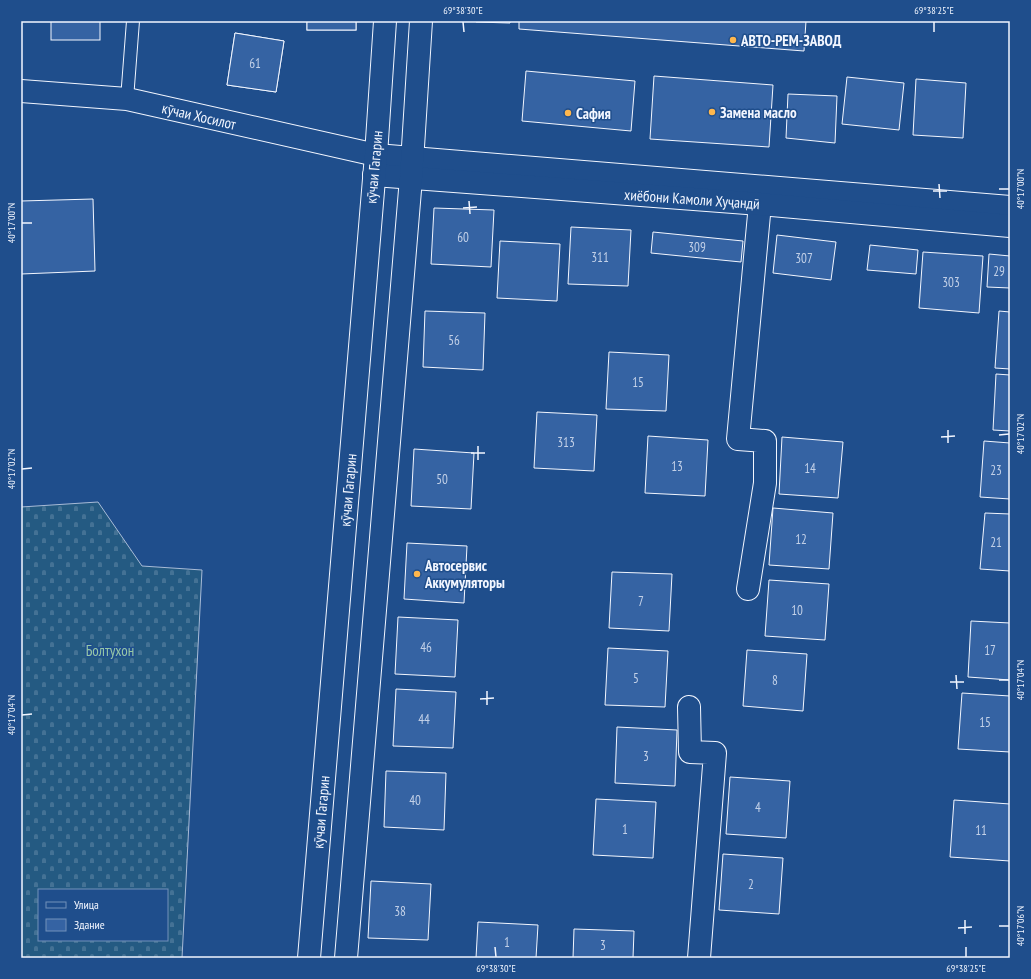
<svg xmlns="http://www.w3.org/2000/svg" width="1031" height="979" font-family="'PT Sans Narrow',sans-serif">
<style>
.cemetery{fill:url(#cemetery-stones);stroke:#a8bbd7;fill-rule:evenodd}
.building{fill:#3563a3;stroke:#f2f6ff}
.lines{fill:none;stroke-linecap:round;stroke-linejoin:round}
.lane-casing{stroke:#f2f6ff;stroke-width:14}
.street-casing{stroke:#f2f6ff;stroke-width:24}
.primary-casing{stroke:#f2f6ff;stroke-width:24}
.highway-casing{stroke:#f2f6ff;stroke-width:24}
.lane{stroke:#1f4e8c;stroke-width:12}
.street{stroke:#1f4e8c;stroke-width:22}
.primary{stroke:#1f4e8c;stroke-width:22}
.highway{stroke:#1f4e8c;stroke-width:22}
.ticks{fill:none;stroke:#f2f6ff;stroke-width:1.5}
.poi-dot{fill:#ffb74d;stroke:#1f4e8c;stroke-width:1.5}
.labels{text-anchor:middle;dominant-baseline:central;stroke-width:3;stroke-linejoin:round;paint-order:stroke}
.number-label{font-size:13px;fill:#c3d1e8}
.poi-label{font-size:15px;font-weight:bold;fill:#f2f6ff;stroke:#1f4e8c;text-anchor:start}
.street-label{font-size:15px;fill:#f2f6ff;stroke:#1f4e8c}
.park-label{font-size:15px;fill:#97c8a6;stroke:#1f4e8c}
.neatline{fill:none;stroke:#f2f6ff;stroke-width:1.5}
.ticks-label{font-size:10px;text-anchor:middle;fill:#f2f6ff}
</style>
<defs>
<pattern id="cemetery-stones" width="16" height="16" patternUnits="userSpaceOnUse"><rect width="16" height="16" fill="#245a82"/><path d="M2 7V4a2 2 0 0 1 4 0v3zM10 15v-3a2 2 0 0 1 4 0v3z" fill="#447295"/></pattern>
</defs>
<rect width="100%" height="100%" fill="#1f4e8c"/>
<!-- cemetery -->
<path class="cemetery" d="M 98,502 L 142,566 L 202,570 L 182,958 L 21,958 L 21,507 ZM 39,890 L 167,890 L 167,940 L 39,940 Z"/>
<!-- building -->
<g class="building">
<rect x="51" y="21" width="49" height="19"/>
<rect x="307" y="21" width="49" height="9"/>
<rect x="307" y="21" width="49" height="9"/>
<path d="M 476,21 L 510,21 L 510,23 L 476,22 Z"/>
<path d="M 519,21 L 806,21 L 804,51 L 519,29 Z"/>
<path d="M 235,33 L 284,41 L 276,92 L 227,85 Z"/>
<path d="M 235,33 L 284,41 L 276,92 L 227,85 Z"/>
<path d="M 526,71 L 635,81 L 631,131 L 522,121 Z"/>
<path d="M 654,76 L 773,85 L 769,147 L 650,139 Z"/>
<path d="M 847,77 L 904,83 L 899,130 L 842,124 Z"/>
<path d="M 916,79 L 966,83 L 963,138 L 913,135 Z"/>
<path d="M 788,94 L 837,96 L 835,143 L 786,138 Z"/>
<path d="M 93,199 L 95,271 L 21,274 L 21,201 Z"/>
<path d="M 434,208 L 494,210 L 491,267 L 431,264 Z"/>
<path d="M 571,227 L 631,230 L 628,286 L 568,284 Z"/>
<path d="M 653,232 L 743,241 L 741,262 L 651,253 Z"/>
<path d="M 777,235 L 836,242 L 831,280 L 773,273 Z"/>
<path d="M 500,241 L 560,244 L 557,301 L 497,298 Z"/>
<path d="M 870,245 L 918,250 L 916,274 L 867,270 Z"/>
<path d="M 923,252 L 983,256 L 979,313 L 919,308 Z"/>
<path d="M 989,254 L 1010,256 L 1010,288 L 987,287 Z"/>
<path d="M 425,311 L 485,313 L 483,370 L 423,367 Z"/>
<path d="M 999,311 L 1010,312 L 1010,369 L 995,368 Z"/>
<path d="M 609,352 L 669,355 L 666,411 L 606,409 Z"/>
<path d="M 996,374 L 1010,375 L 1010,431 L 993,430 Z"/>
<path d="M 537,412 L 597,415 L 594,471 L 534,468 Z"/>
<path d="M 648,436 L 708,440 L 705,496 L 645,493 Z"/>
<path d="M 782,437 L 843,442 L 838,498 L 779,494 Z"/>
<path d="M 984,441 L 1010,443 L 1010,499 L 980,497 Z"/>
<path d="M 414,449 L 474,453 L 471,509 L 411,506 Z"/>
<path d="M 773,508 L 833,513 L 829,569 L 769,565 Z"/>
<path d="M 985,513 L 1010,514 L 1010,571 L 980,569 Z"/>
<path d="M 407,543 L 467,546 L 464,603 L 404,599 Z"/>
<path d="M 612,572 L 672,574 L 669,631 L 609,628 Z"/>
<path d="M 769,580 L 829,584 L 825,640 L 765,636 Z"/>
<path d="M 398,617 L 458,620 L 455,677 L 395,674 Z"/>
<path d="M 971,621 L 1010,623 L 1010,680 L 968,677 Z"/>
<path d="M 608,648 L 668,651 L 665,707 L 605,705 Z"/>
<path d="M 747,650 L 807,654 L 803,711 L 743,706 Z"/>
<path d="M 396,689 L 456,692 L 453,748 L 393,746 Z"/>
<path d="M 962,693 L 1010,696 L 1010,752 L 958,749 Z"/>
<path d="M 617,727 L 677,730 L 675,786 L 615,783 Z"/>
<path d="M 386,771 L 446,773 L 444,830 L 384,827 Z"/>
<path d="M 730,777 L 790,781 L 786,838 L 726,834 Z"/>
<path d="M 596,799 L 656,802 L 653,858 L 593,855 Z"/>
<path d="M 954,800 L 1010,804 L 1010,861 L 950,857 Z"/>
<path d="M 723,854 L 783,858 L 779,914 L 719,910 Z"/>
<path d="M 371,881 L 431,884 L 428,940 L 368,938 Z"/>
<path d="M 478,922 L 538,925 L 536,958 L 476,958 Z"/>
<path d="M 574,929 L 634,931 L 633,958 L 573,958 Z"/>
</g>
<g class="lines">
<defs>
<path id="lane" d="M 127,99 L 133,21"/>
<g id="street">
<path d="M 21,91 L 127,99 L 376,155"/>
<path d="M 748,589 L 765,483 L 765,441 L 738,439 L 760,204"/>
<path d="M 689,707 L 690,752 L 715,753 L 699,958"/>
</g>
<g id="primary">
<path d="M 376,155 L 1010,207"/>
<path d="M 374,175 L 760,204 L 1010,226"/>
</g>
<g id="highway">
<path d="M 309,958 L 376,155 L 385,21"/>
<path d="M 346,958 L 411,178 L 421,21"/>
</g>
</defs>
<!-- lane casing -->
<use href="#lane" class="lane-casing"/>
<!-- street casing -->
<use href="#street" class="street-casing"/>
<!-- primary casing -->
<use href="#primary" class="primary-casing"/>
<!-- highway casing -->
<use href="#highway" class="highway-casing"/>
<!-- lane -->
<use href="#lane" class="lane"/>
<!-- street -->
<use href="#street" class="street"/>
<!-- primary -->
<use href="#primary" class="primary"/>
<!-- highway -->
<use href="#highway" class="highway"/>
</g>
<!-- ticks -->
<path class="ticks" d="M 463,22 L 464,32M 934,22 L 934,32M 939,184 L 940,198M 999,189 L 1009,189M 933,191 L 947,191M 469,201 L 470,214M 463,208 L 477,207M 22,223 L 32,223M 948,430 L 948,443M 999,435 L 1009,434M 941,437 L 955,436M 478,446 L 478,460M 471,453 L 485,453M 22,469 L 32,468M 956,675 L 957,689M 999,680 L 1009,680M 950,682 L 964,682M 487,691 L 487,705M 480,699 L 494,698M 22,715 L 32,714M 965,920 L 965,934M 999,926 L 1009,926M 958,928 L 972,927M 495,947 L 496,957M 966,947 L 966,957"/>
<!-- markers -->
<g class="poi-dot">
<circle cx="733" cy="40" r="4"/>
<circle cx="712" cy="112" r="4"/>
<circle cx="568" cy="113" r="4"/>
<circle cx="417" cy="574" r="4"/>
</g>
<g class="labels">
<!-- number labels -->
<g class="number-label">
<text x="255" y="63">61</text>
<text x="463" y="237">60</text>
<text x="697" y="247">309</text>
<text x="600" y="257">311</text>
<text x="804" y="258">307</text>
<text x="999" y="271">29</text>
<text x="951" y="282">303</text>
<text x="454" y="340">56</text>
<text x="638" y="382">15</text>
<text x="566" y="442">313</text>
<text x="677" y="466">13</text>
<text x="810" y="468">14</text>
<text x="996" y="470">23</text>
<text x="442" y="479">50</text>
<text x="801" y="539">12</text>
<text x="996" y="542">21</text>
<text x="641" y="601">7</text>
<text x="797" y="610">10</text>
<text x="426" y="647">46</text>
<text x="990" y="650">17</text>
<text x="636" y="678">5</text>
<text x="775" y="680">8</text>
<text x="424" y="719">44</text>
<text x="985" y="722">15</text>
<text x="646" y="756">3</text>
<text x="415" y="800">40</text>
<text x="758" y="807">4</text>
<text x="625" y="829">1</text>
<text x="981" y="830">11</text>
<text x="751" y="884">2</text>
<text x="400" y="911">38</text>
<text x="507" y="942">1</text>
<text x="603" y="945">3</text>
</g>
<!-- poi labels -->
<g class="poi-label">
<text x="741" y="40">АВТО-РЕМ-ЗАВОД</text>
<text x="720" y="112">Замена масло</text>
<text x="576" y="113">Сафия</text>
<text x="425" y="565">Автосервис<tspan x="425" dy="17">Аккумуляторы</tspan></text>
</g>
<!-- street labels -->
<g class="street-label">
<text transform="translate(199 116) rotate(13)">кӯчаи Хосилот</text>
<text transform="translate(374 167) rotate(-85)">кӯчаи Гагарин</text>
<text transform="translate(692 199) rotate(4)">хиёбони Камоли Хуҷандӣ</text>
<text transform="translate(348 490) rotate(-85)">кӯчаи Гагарин</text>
<text transform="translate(321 812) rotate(-85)">кӯчаи Гагарин</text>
</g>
<!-- park labels -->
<g class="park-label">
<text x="110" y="650">Болтухон</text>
</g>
</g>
<!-- border -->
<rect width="1031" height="979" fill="none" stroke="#1f4e8c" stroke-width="44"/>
<!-- legend -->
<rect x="38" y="889" width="130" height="52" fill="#1f4e8c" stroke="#7391ba"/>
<rect x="46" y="902" width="20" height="6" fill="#1f4e8c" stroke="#7391ba"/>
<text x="74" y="909" font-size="12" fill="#f2f6ff">Улица</text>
<rect x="46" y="919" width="20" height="12" fill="#3563a3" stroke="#7391ba"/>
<text x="74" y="929" font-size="12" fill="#f2f6ff">Здание</text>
<rect x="22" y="22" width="987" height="935" class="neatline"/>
<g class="ticks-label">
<text x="463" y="14">69°38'30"E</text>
<text x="934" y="14">69°38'25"E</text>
<text transform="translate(1020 189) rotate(-90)" y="4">40°17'00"N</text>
<text transform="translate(11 223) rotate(-90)" y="4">40°17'00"N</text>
<text transform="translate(1020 434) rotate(-90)" y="4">40°17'02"N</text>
<text transform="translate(11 469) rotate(-90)" y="4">40°17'02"N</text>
<text transform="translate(1020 680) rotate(-90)" y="4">40°17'04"N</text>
<text transform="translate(11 715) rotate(-90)" y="4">40°17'04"N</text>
<text transform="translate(1020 926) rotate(-90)" y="4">40°17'06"N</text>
<text x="496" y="972">69°38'30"E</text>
<text x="966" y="972">69°38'25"E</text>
</g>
</svg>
